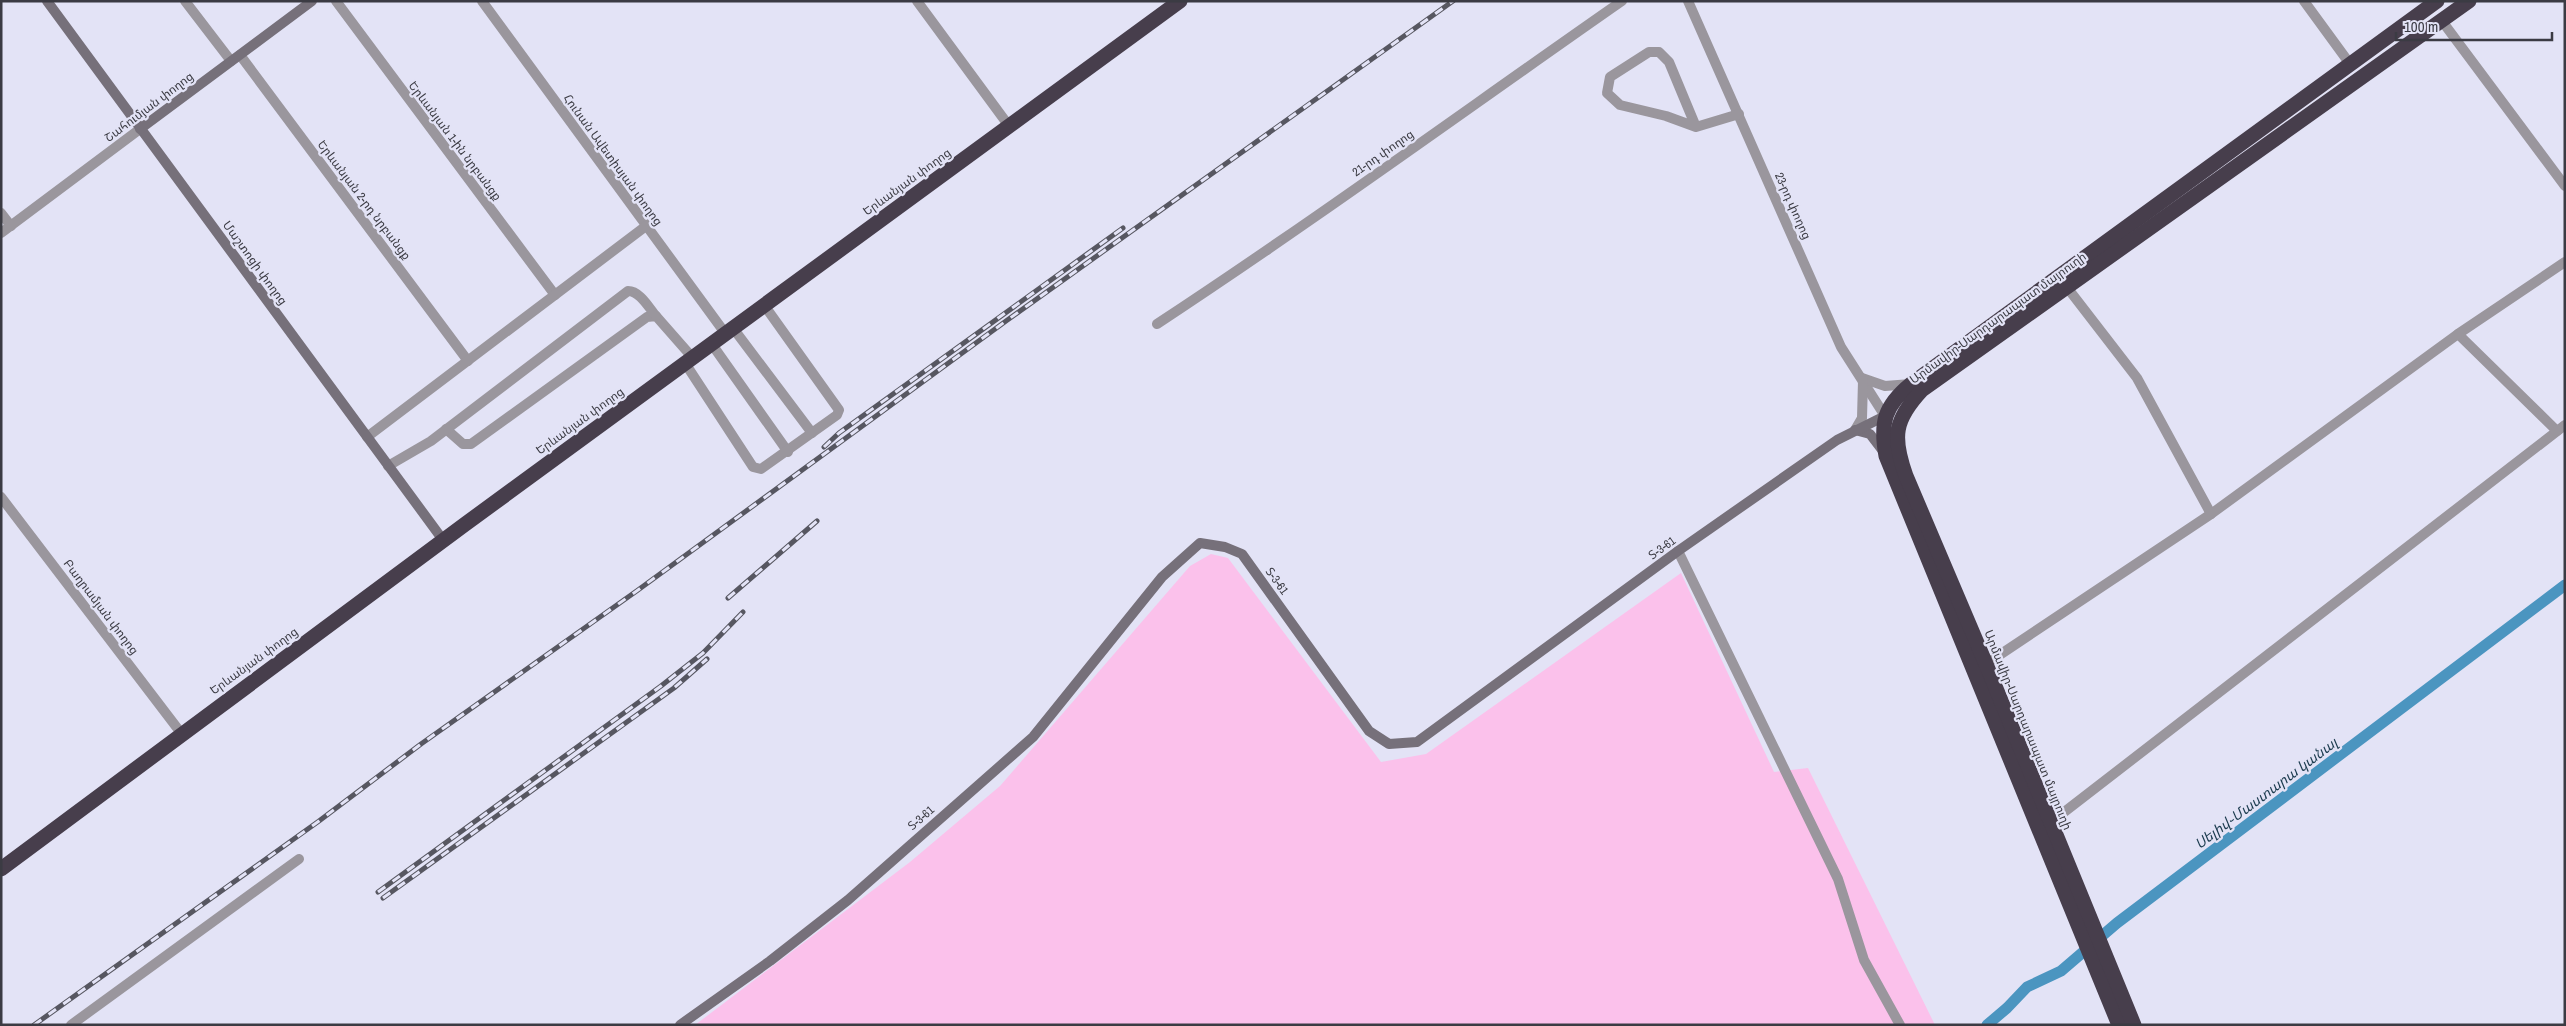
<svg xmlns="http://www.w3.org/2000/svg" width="2566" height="1026" font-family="'Archivo Narrow','Noto Sans Armenian',sans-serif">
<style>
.green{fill:#fbc1eb}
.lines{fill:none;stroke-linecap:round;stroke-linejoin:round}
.canal{stroke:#4b95c0;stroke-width:11}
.street{stroke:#9a969d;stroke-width:10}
.secondary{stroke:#76707a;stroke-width:10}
.highway{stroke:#473e4c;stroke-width:15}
.rail-casing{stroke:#575761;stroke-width:5}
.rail{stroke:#e3e3f6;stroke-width:3;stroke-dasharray:9;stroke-linecap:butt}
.labels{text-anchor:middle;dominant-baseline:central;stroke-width:4.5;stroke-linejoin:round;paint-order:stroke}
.street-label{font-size:12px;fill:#3b3b43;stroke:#e3e3f6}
.water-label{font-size:14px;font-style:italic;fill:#1a3a4d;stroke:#e3e3f6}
</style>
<rect width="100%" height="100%" fill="#e3e3f6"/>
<!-- green -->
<path class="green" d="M 1211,554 L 1228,558 L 1381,762 L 1426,754 L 1681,573 L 1774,772 L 1808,768 L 1935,1025 L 695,1025 L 910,862 L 1000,786 L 1190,566 Z"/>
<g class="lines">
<!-- canal -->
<path class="canal" d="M 1987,1025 L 2007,1008 L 2027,987 L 2061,971 L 2117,923 L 2565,585"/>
<!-- street -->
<g class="street">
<path d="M 185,1 L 231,61"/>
<path d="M 336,1 L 555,295"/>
<path d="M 482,1 L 725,333"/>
<path d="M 917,1 L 1009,126"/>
<path d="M 1688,1 L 1841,347 L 1885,416"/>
<path d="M 2304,1 L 2350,64"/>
<path d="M 2442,21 L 2565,186"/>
<path d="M 240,55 L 468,361"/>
<path d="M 1696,127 L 1669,62 L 1659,52 L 1649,52 L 1610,77 L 1607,93 L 1620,105 L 1666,116 L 1696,127 L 1739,114"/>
<path d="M 1,213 L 11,226"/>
<path d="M 1,233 L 140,129"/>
<path d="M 2066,286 L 2137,378 L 2211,514"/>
<path d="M 1157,324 C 1315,220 1467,109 1622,1"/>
<path d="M 733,328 L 812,433"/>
<path d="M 2458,334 L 2557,431"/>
<path d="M 711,343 L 788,452"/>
<path d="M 685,363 L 753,467 L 761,469 L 837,415 L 839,410 L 764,305"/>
<path d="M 1862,378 L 1885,386 L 1911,384"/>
<path d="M 446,429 L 463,444 L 471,444 L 647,317 L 656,316 L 692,357"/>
<path d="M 1855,430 L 1862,418 L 1863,381"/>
<path d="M 367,437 L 646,226"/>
<path d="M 388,466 L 431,441 L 628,291 C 640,291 649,308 656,316"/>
<path d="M 1,497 L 181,733"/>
<path d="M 1678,551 L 1838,879 L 1864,960 L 1900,1025"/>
<path d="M 1986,664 L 2211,514 L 2458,334 L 2565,262"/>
<path d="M 2050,823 L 2565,425"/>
<path d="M 71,1025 L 299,859"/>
</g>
<!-- secondary -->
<g class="secondary">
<path d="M 47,1 L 443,540"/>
<path d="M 140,129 L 312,1"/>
<path d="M 1855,430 L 1870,434 L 1883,451"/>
<path d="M 680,1025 L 770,961 L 848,900 L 1033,737 L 1162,577 L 1200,543 L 1225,547 L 1242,554 L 1369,731 L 1389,744 L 1417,742 L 1678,551 L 1837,440 L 1885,416"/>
</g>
<!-- highway -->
<g class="highway">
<path d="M 1,869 L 464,525 L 1180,1"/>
<path d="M 2119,1025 L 1886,456 C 1880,423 1884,406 1911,384 L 2437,1"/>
<path d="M 2134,1025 L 1986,664 L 1906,476 C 1892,437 1894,420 1922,390 L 2469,1"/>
</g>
<defs>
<g id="rail">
<path d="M 824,447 L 839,433 L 1123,228"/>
<path d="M 728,598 L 817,521"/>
<path d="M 378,892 L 661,686 L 703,653 L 743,612"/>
<path d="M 383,898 L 674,688 L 707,659"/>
<path d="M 34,1025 L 319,821 L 421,744 L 638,590 L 1006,321 L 1453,1"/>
</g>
</defs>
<!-- rail casing -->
<use href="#rail" class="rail-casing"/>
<!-- rail -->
<use href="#rail" class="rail"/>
</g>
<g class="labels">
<!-- street labels -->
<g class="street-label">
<text transform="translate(149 107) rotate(-37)">Շահումյան փողոց</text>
<text transform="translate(455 141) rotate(53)">Երևանյան 1-ին նրբանցք</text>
<text transform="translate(1383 153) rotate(-35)">21-րդ փողոց</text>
<text transform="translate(613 160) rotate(54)">Հունան Ավետիսյան փողոց</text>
<text transform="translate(907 182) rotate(-36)">Երևանյան փողոց</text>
<text transform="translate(364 200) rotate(53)">Երևանյան 2-րդ նրբանցք</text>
<text transform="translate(1793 206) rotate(66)">23-րդ փողոց</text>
<text transform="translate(255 263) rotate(54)">Մաշտոցի փողոց</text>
<text transform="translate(1998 318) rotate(-36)">Արմավիր-Սարդարապատ մայրուղի</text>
<text transform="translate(580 421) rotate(-36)">Երևանյան փողոց</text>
<text transform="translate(1662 548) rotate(-36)">Տ-3-61</text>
<text transform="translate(1277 581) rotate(54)">Տ-3-61</text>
<text transform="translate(101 607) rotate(53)">Բաղրամյան փողոց</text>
<text transform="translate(254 661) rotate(-36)">Երևանյան փողոց</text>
<text transform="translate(2028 730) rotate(68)">Արմավիր-Սարդարապատ մայրուղի</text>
<text transform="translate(921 818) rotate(-41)">Տ-3-61</text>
</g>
<!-- water labels -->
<g class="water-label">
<text transform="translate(2266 793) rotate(-37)">Սելիվ֊Մաստարա կանալ</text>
</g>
</g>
<!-- border -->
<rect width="2566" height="1026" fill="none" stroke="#3b3b43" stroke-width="5"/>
<!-- scale -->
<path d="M2396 32v8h156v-8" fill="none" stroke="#3b3b43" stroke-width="2.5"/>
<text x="2404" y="32" font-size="15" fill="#3b3b43" stroke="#e3e3f6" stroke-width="4" paint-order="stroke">100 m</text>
</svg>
